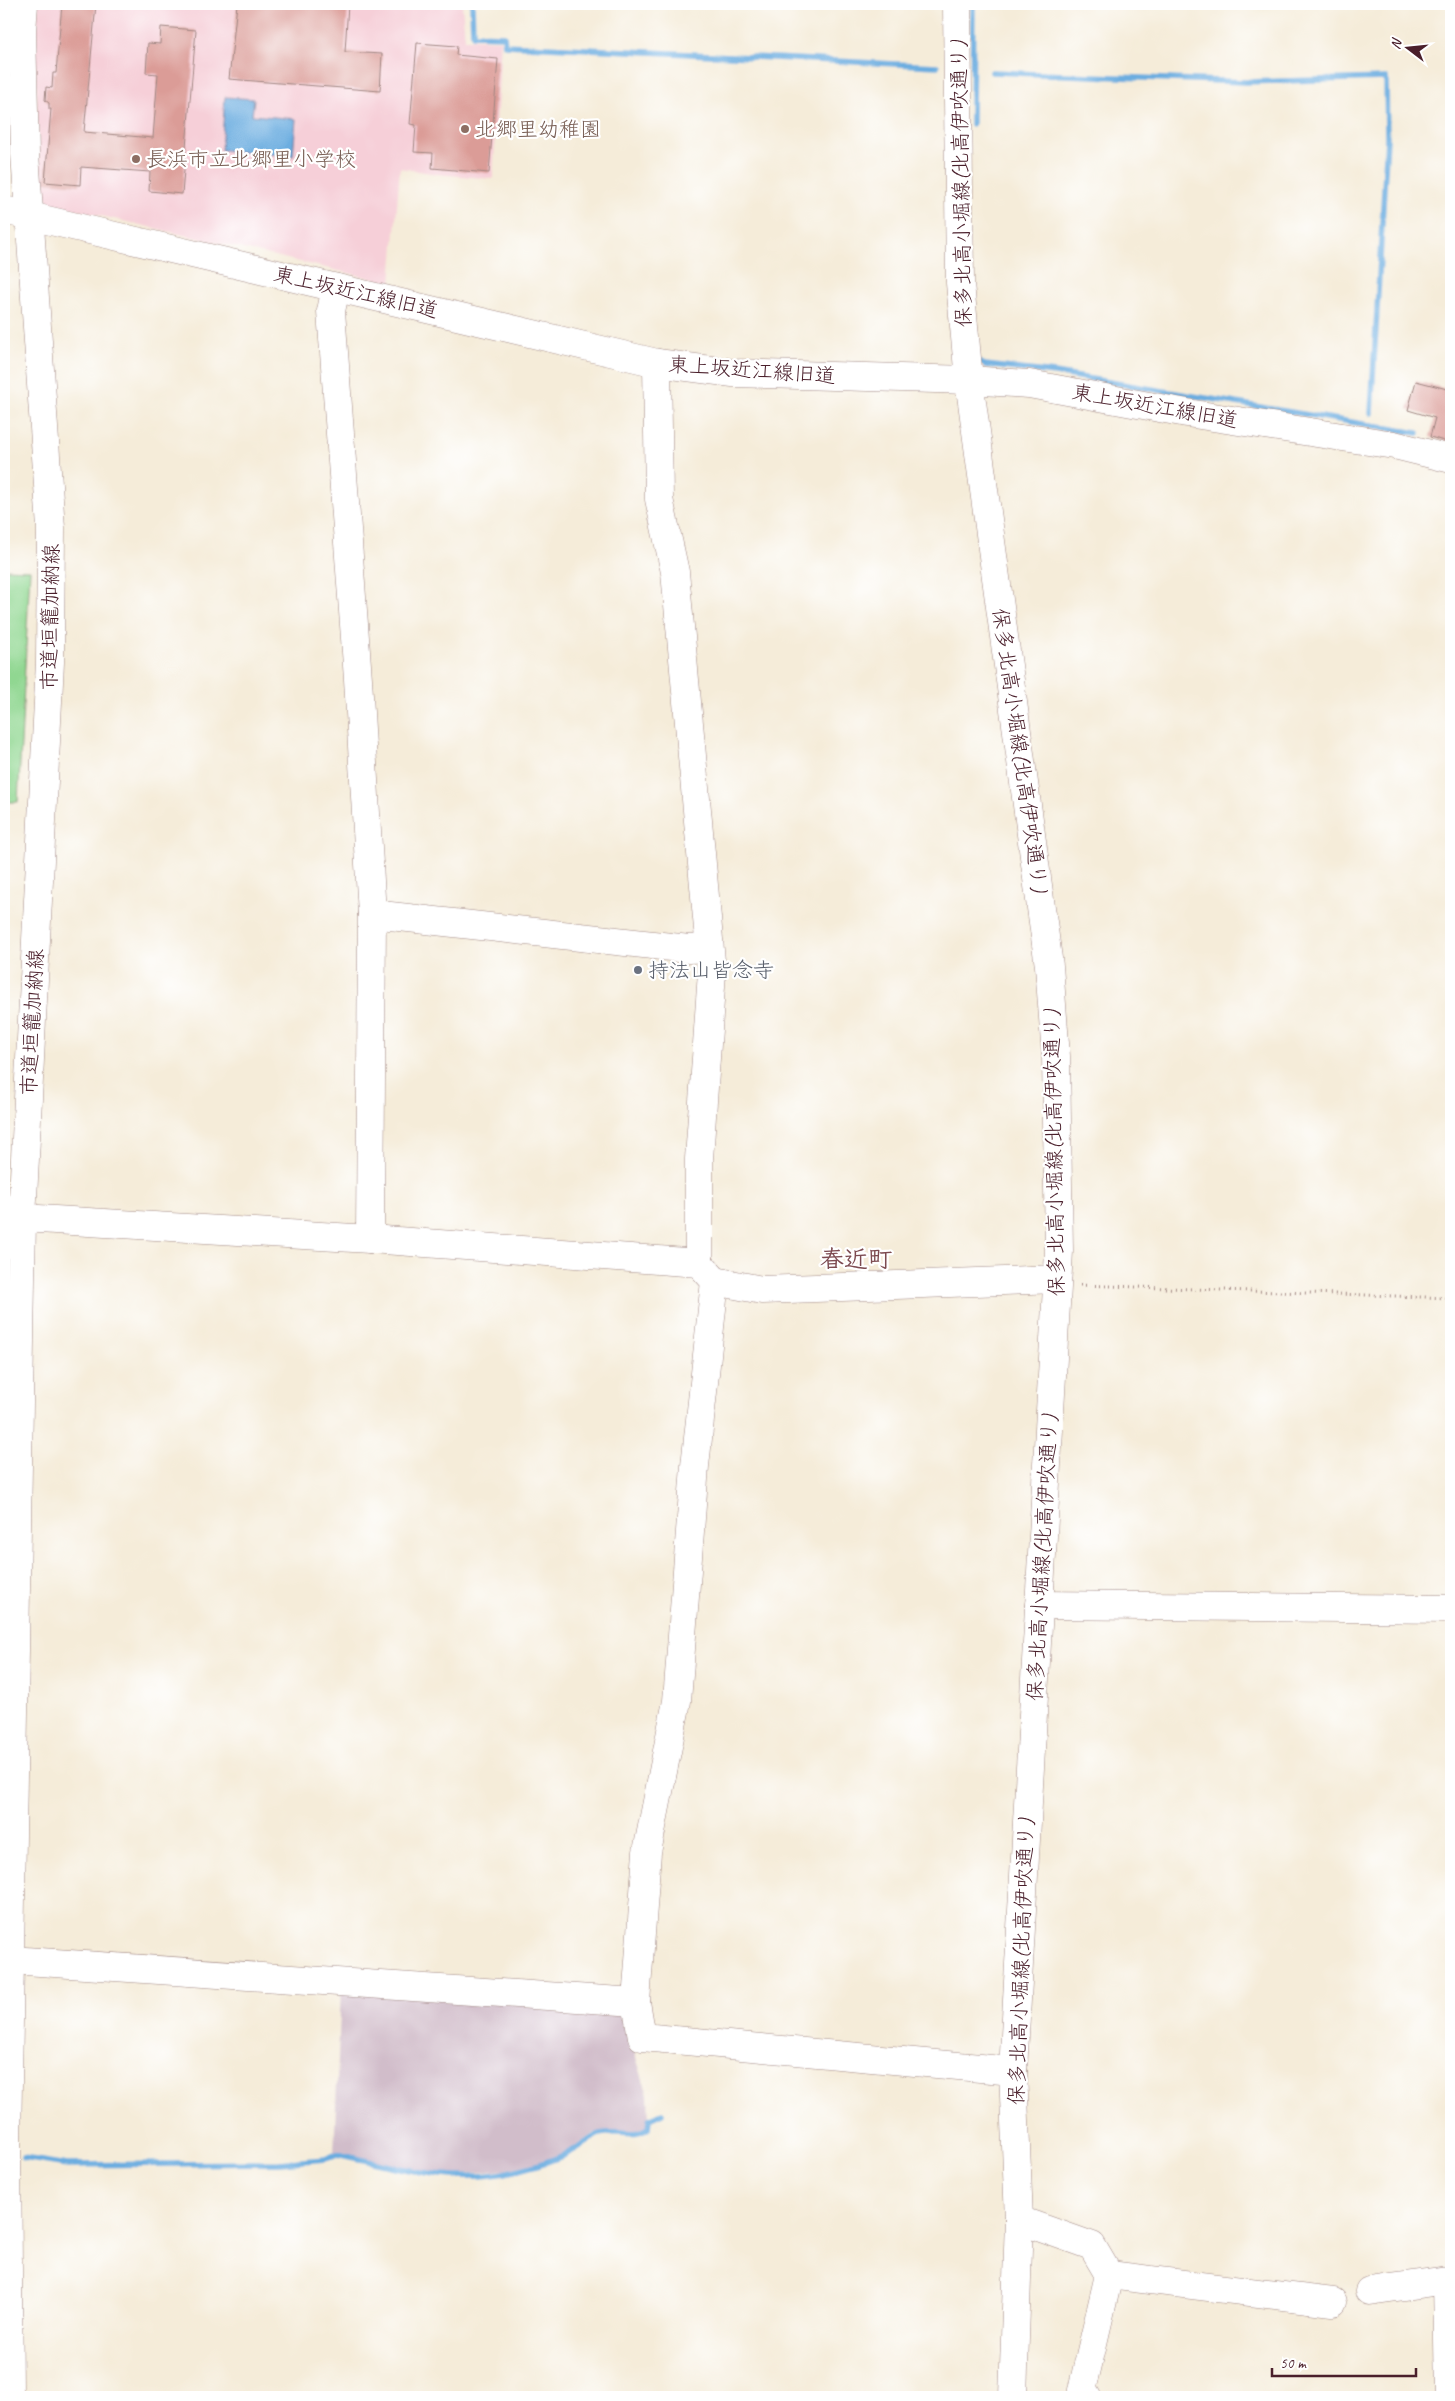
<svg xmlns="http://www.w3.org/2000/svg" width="1455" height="2401" font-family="Caveat,'Klee One',sans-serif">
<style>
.built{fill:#f6cfd8}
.industrial{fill:#d1bdca}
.green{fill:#90d791;stroke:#6d7b5e}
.water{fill:#6cade0;stroke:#5b6686}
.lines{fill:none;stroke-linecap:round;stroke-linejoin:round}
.stream{stroke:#6cade0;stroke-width:5.5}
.building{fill:#db9c97}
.minor-casing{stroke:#a08682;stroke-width:29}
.path{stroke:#a08682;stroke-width:3;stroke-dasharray:1 4;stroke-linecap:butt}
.minor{stroke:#fff;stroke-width:28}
.education-dot{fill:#8d6e63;stroke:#fff;stroke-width:2}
.worship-dot{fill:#6b7280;stroke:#fff;stroke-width:2}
.labels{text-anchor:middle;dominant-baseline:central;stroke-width:4.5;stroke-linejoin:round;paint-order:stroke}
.education-label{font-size:21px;fill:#785e54;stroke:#fff;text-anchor:start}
.street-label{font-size:21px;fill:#4a1f2b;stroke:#fff}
.worship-label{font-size:21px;fill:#5b616d;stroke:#fff;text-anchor:start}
.quarter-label{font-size:24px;font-weight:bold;fill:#7d4b51;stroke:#fff}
</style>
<rect width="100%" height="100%" fill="#fff"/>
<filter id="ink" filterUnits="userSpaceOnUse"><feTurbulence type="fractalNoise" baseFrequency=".02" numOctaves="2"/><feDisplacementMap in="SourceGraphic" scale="10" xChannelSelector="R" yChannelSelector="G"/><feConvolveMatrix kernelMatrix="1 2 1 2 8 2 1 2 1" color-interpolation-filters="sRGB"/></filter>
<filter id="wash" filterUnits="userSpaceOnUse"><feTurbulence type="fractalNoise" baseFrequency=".0096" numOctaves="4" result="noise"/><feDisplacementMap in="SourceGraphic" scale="20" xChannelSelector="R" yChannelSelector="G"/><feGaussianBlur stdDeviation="1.12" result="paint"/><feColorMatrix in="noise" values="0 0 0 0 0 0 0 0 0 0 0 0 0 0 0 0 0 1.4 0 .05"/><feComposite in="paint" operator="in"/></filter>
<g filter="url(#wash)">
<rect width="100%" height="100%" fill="#f5ecd9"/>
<!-- built -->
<path class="built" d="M 38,4 L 462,4 L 465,39 L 501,40 L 493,179 L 437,174 L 400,168 L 391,283 L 50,204 L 41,191 L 39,163 L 35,55 Z"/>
<!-- industrial -->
<path class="industrial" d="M 341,1989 L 621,2010 L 648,2095 L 649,2127 L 645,2131 L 594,2133 L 570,2151 L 542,2161 L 506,2170 L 451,2175 L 416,2170 L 334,2153 Z"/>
<!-- green -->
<path class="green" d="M 4,569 L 30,570 L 18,802 L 4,802 Z"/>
<!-- water -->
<path class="water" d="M 225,97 L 254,99 L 252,115 L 296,119 L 293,156 L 221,150 Z"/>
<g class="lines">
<!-- stream -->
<g class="stream">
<path d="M 472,4 L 473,35 L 504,36 L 505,45 L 937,66"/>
<path d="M 992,72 L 1245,82 L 1386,78 L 1387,138 L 1371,413"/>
<path d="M 972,124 L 973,4"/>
<path d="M 42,200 L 50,211"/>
<path d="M 976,361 L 985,365 L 1055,373 L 1418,433"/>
<path d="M 23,2158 L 67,2165 L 279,2163 L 325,2159 L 337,2154 C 394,2166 455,2186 513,2171 C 531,2167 558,2159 574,2150 C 583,2146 591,2137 600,2134 C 616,2129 633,2139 648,2129 L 649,2119 L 662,2113"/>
</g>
</g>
<g id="blocks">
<!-- building -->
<g class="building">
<path d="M 62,4 L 96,4 L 84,132 L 153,138 L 158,74 L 146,73 L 148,43 L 160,44 L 161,27 L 196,30 L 182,194 L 149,191 L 150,172 L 81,167 L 80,185 L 45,182 L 51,109 L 49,109 L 49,103 L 45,100 L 46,87 L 52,88 L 53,73 L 56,73 Z"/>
<path d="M 237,4 L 348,4 L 345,52 L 382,54 L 380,91 L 229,79 Z"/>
<path d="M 417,43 L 457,46 L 456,55 L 498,59 L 489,173 L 432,168 L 433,153 L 414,152 L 416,125 L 410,124 Z"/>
<path d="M 1416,381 L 1451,390 L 1451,443 L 1430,437 L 1435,418 L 1408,410 Z"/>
</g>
</g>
</g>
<g filter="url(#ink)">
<use href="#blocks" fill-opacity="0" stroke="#a08682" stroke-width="1"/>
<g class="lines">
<defs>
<g id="minor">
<path d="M 957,4 L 960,283 L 969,380 L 1049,966 L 1056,1056 L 1059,1251 L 1013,2071 L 1019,2220 L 1013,2397"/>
<path d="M 4,210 L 657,363 L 733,373 L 969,380 L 1029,384 L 1187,413 L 1394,445 L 1451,459"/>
<path d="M 336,288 L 331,311 L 358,679 L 372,914 L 370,1239"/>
<path d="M 372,914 L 689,949 L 709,948"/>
<path d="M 22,1218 L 370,1239 L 699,1263 L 699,1159 L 712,972 L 675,572 L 659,499 L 657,363"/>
<path d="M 699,1263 L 715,1281 L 695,1466 L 677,1701 L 647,1852 L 636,2002 L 642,2037 L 1013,2071"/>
<path d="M 715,1281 L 762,1290 L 1057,1279"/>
<path d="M 1039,1605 L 1451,1609"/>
<path d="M 10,1960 L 636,2002"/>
<path d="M 1019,2220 L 1092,2246 L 1109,2275 L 1082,2390 L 1087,2397"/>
<path d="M 1109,2275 L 1333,2302"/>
<path d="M 1369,2291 L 1447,2280 L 1449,2397"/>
<path d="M 9,2397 L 7,2144 L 22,1218 L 50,662 L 51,528 L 25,154 L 22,31 L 24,4"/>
</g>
</defs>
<!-- minor casing -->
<use href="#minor" class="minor-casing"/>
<!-- path -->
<path class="path" d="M 1080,1285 L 1451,1298"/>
<!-- minor -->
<use href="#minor" class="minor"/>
</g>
</g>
<!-- markers -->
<g class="education-dot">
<circle cx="465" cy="129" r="5"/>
<circle cx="136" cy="159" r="5"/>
</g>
<circle class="worship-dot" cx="638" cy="970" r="5"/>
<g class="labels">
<!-- education labels -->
<g class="education-label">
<text x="475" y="129">北郷里幼稚園</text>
<text x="146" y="159">長浜市立北郷里小学校</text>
</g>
<!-- street labels -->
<g class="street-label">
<text transform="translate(961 184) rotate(-91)">保多北高小堀線(北高伊吹通り)</text>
<text transform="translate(356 292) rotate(13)">東上坂近江線旧道</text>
<text transform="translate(752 370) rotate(4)">東上坂近江線旧道</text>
<text transform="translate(1155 406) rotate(10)">東上坂近江線旧道</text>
<text transform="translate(50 617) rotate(-89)">市道垣籠加納線</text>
<text transform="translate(1020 750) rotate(82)">保多北高小堀線(北高伊吹通り)</text>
<text transform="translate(32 1022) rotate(-87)">市道垣籠加納線</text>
<text transform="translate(1054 1153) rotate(-91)">保多北高小堀線(北高伊吹通り)</text>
<text transform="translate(1042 1558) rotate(-87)">保多北高小堀線(北高伊吹通り)</text>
<text transform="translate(1021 1962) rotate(-88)">保多北高小堀線(北高伊吹通り)</text>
</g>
<!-- worship labels -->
<g class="worship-label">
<text x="648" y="970">持法山皆念寺</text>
</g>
<!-- quarter labels -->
<g class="quarter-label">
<text x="856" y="1259">春近町</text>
</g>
</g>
<!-- margin -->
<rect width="1455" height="2401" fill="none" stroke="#fff" stroke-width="20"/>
<!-- north arrow -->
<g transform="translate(1408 48) rotate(286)" stroke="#ffffff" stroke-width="4" paint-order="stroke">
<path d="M0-4L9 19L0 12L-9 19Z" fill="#4a1f2b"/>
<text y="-8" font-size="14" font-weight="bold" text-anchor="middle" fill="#4a1f2b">N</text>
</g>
<!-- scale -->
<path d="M1272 2368v8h144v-8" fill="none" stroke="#4a1f2b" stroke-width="2.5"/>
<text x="1280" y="2368" font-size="15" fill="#4a1f2b" stroke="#ffffff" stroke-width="4" paint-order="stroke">50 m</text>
</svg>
